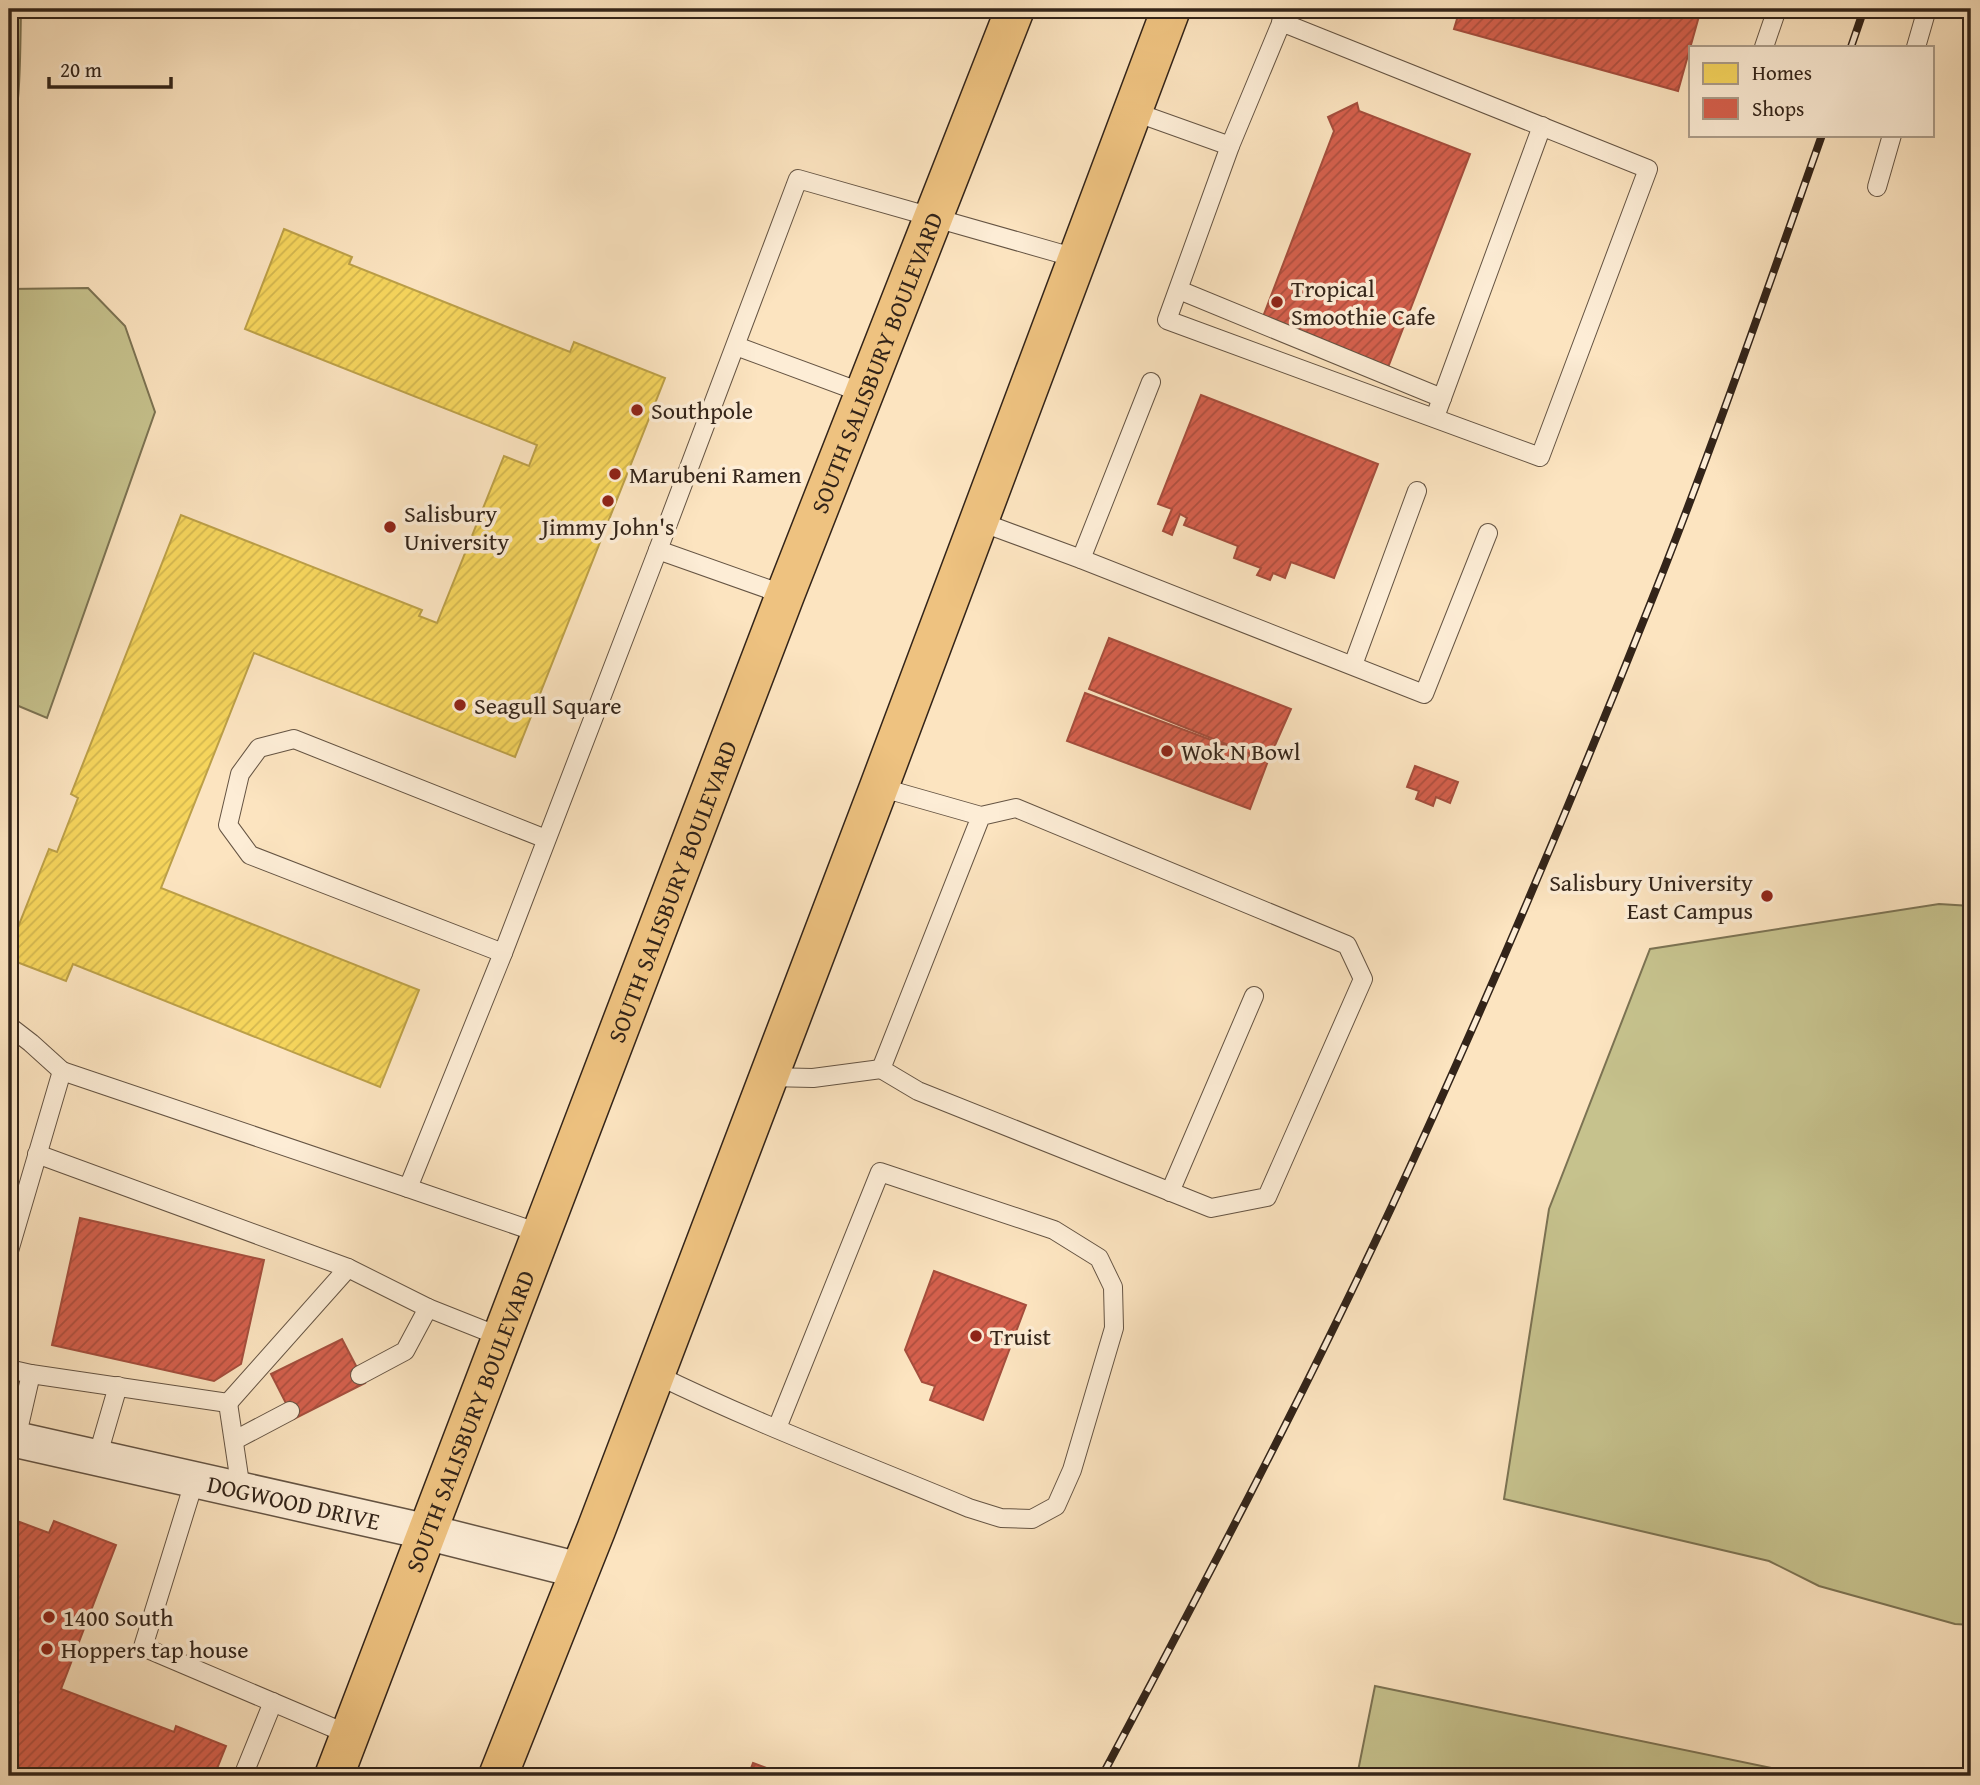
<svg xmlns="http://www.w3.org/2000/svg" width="1980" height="1785" font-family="'Gentium Book Plus',serif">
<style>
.grass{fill:#c6c28d;stroke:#7c7353;stroke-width:2}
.homes{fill:url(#homes-hatch);stroke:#bca048;stroke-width:2}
.shops{fill:url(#shops-hatch);stroke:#a54e3d;stroke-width:2}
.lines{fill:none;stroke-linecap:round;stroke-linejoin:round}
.service-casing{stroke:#655443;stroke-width:20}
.minor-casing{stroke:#655443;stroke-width:38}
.primary-casing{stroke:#332419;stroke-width:41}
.service{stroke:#fdedd6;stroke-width:18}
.minor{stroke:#fdedd6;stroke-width:35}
.primary{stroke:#eec280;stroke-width:38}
.rail-casing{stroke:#332419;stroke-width:8}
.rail{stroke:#fdedd6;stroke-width:5;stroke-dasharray:16;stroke-linecap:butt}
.poi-dot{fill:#8f2418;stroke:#fdedd6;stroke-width:2.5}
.labels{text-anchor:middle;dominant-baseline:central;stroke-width:7;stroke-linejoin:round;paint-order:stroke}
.poi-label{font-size:24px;fill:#332419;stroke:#fdedd6;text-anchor:start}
.street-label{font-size:24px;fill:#332419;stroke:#fdedd6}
</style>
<defs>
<pattern id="homes-hatch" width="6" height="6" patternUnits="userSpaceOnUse" patternTransform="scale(1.75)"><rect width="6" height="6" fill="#f6d55c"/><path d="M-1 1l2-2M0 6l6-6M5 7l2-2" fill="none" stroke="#d3b74f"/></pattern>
<pattern id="shops-hatch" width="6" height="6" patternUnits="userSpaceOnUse" patternTransform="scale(1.75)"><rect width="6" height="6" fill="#d6604d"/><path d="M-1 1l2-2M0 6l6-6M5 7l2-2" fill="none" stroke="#ae4f3f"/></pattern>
</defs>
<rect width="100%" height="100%" fill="#fce4c0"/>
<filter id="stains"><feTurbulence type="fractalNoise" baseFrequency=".00286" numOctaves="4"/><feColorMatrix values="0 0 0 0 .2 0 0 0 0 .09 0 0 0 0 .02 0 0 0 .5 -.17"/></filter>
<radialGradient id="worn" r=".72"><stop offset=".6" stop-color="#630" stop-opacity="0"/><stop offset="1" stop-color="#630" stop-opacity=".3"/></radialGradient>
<!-- grass -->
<g class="grass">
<path d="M 9,9 L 21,9 C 20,58 21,108 9,156 Z"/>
<path d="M 88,288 L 125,326 L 155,412 L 47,718 L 9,702 L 9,289 Z"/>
<path d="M 1939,904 L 1971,906 L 1971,1625 L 1955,1624 L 1819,1586 L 1769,1561 L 1504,1499 L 1549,1209 L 1650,949 Z"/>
<path d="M 1375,1686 L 1810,1776 L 1357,1776 Z"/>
</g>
<!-- homes -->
<path class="homes" d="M 284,229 L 352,257 L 349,264 L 570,352 L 574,342 L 665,378 L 515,757 L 254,653 L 161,888 L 419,990 L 380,1087 L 73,964 L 66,981 L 9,959 L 9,950 L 49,849 L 57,852 L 78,798 L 71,794 L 181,515 L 422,610 L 419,616 L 437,623 L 504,456 L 529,466 L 537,445 L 245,329 Z"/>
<!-- shops -->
<g class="shops">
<path d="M 1460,9 L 1701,9 L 1678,91 L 1454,29 Z"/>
<path d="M 1357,103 L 1359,111 L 1470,154 L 1387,370 L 1261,322 L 1334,131 L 1328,117 Z"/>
<path d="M 1201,395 L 1378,464 L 1334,578 L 1291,562 L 1285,578 L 1273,573 L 1270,580 L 1257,575 L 1261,568 L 1234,558 L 1238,546 L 1184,525 L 1187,518 L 1180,514 L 1172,535 L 1163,531 L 1172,509 L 1158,504 Z"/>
<path d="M 1109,638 L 1291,709 L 1268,761 L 1089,689 Z"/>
<path d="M 1085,693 L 1268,761 L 1250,809 L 1067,741 Z"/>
<path d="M 1415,766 L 1458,782 L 1450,803 L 1436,797 L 1433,806 L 1416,799 L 1419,791 L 1407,787 Z"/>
<path d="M 80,1218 L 264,1260 L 241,1364 L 214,1381 L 52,1345 Z"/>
<path d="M 934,1271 L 1026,1305 L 983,1420 L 930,1400 L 935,1386 L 922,1382 L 905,1350 Z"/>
<path d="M 342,1339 L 365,1383 L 294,1419 L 271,1374 Z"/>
<path d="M 9,1518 L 49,1533 L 54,1521 L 116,1545 L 61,1689 L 174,1732 L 176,1726 L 226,1746 L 214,1776 L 42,1776 L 9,1764 Z"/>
<path d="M 753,1763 L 788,1776 L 748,1776 Z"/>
</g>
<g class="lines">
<defs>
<g id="service">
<path d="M 1281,22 L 1648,169 L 1540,457 L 1167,320 L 1230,146 L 1287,9"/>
<path d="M 1764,47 L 1777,9"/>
<path d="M 1916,47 L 1927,9"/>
<path d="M 1132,111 L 1230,146"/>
<path d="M 1877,187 L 1892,135"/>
<path d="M 1179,290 L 1442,398"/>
<path d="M 736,346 L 863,393"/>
<path d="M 1435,417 L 1542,126"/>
<path d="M 978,521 L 1081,559 L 1424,694 L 1488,533"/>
<path d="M 658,550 L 798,179 L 1076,258"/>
<path d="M 1081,559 L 1151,382"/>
<path d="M 1353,665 L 1417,491"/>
<path d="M 879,787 L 981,816 L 1016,808 L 1347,945 L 1363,979 L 1267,1197 L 1211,1208 L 918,1091 L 881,1069 L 981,816"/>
<path d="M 503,953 L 250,855 L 228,825 L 240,774 L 259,748 L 294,739 L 546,839"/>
<path d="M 9,1026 L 31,1043 L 62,1071"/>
<path d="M 767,1077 L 813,1078 L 881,1069"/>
<path d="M 37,1154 L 348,1268 L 428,1308 L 501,1337"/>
<path d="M 408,1188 L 542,1234"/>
<path d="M 1170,1192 L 1254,996"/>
<path d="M 9,1251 L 62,1071 L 408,1188 L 503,953 L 658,550 L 785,595"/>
<path d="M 9,1369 L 31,1374"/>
<path d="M 655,1374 C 757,1424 864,1464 969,1508 L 1001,1518 L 1032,1519 L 1056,1506 L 1072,1470 L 1114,1328 L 1113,1287 L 1099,1258 L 1054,1230 L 880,1172 L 777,1428"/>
<path d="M 360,1375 L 405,1351 L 428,1308"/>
<path d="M 228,1403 L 241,1490"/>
<path d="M 16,1439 L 31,1374 L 228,1403 L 348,1268"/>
<path d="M 235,1440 L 290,1411"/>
<path d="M 97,1458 L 118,1386"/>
<path d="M 195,1479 L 143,1647 L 350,1735"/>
<path d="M 243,1776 L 273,1702"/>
</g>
<g id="minor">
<path id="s1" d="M 9,1438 L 427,1532 L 578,1570"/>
</g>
<g id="primary">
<path id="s2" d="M 334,1776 L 785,595 L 1015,9"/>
<path d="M 498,1776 L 596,1530 L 879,787 L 1171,9"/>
</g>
</defs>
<!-- service casing -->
<use href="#service" class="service-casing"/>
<!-- minor casing -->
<use href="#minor" class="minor-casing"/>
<!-- primary casing -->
<use href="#primary" class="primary-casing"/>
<!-- service -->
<use href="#service" class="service"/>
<!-- minor -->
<use href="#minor" class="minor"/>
<!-- primary -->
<use href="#primary" class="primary"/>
<defs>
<g id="rail">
<path d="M 1851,47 L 1864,9"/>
<path d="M 1102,1776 C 1202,1588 1302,1399 1392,1206 C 1482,1012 1566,815 1645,617 C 1709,458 1765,296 1822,135"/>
</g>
</defs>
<!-- rail casing -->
<use href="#rail" class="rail-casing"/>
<!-- rail -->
<use href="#rail" class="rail"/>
</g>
<!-- markers -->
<g class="poi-dot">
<circle cx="1277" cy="302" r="7"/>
<circle cx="637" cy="410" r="7"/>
<circle cx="615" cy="474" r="7"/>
<circle cx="608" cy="501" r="7"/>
<circle cx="390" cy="527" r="7"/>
<circle cx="460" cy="705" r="7"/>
<circle cx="1167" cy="751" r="7"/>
<circle cx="1767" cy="896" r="7"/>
<circle cx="976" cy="1336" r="7"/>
<circle cx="49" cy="1617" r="7"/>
<circle cx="47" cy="1649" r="7"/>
</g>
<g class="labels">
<!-- poi labels -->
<g class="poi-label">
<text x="1291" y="288">Tropical<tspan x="1291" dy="28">Smoothie Cafe</tspan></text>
<text x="651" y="410">Southpole</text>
<text x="629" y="474">Marubeni Ramen</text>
<text x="404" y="513">Salisbury<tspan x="404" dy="28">University</tspan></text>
<text x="608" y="526" text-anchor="middle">Jimmy John's</text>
<text x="474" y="705">Seagull Square</text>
<text x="1181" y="751">Wok N Bowl</text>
<text x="1753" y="882" text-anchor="end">Salisbury University<tspan x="1753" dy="28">East Campus</tspan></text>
<text x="990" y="1336">Truist</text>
<text x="63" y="1617">1400 South</text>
<text x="61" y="1649">Hoppers tap house</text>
</g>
<!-- street labels -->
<g class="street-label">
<text stroke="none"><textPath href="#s2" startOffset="1514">SOUTH SALISBURY BOULEVARD</textPath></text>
<text stroke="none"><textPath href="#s2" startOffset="947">SOUTH SALISBURY BOULEVARD</textPath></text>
<text stroke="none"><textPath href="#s2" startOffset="380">SOUTH SALISBURY BOULEVARD</textPath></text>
<text stroke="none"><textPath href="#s1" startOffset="292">DOGWOOD DRIVE</textPath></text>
</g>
</g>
<!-- margin -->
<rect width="1980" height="1785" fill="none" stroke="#fce4c0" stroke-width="35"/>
<rect x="10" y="10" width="1959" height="1764" fill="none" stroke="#332419" stroke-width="3.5"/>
<rect x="18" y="18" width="1945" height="1750" fill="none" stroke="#332419" stroke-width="2"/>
<!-- legend -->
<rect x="1689" y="46" width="245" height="91" fill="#fdedd6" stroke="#ac9d8a" stroke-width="2"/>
<rect x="1703" y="63" width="35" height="21" fill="#f6d55c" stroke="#ac9d8a" stroke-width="2"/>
<text x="1752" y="80" font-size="21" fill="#332419">Homes</text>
<rect x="1703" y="98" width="35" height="21" fill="#d6604d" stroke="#ac9d8a" stroke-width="2"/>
<text x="1752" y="116" font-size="21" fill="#332419">Shops</text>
<!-- scale -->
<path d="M49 77v10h122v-10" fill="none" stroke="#332419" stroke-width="3.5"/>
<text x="60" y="77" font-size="21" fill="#332419" stroke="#fdedd6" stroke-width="5" paint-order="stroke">20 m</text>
<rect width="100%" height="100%" filter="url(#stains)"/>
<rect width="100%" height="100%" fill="url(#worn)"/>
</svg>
